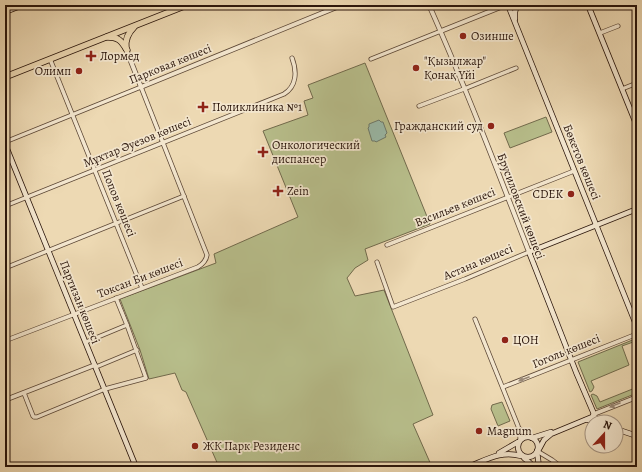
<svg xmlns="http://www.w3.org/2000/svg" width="642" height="472" font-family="Alegreya,serif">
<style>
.green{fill:#b8bf8c;stroke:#716a4c}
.water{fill:#9abaa9;stroke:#6d786a}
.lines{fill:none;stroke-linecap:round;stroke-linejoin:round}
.minor-casing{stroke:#5b4635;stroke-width:5}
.tertiary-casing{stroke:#5b4635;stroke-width:5.5}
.secondary-casing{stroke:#2a150b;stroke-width:6}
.primary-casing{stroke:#2a150b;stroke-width:7}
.minor{stroke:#f3e6ce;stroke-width:3.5}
.tertiary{stroke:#f3e6ce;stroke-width:4}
.secondary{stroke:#f3e6ce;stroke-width:4.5}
.primary{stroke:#edd9b3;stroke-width:5.5}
.oneway{fill:#998876}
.poi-dot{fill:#8f2418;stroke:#f3e6ce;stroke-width:1.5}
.labels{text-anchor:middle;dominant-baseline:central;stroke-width:3.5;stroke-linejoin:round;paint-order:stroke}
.poi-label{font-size:12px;fill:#2a150b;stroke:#f3e6ce;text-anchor:start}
.street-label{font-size:12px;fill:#2a150b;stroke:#f3e6ce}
</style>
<rect width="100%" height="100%" fill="#edd9b3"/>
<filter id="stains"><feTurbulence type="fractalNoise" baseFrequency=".005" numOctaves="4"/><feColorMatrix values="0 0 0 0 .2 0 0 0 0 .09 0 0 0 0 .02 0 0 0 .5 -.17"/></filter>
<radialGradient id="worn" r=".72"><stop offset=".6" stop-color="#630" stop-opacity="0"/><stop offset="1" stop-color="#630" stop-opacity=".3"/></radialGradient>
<!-- green -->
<g class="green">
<path d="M 365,63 L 430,224 L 365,249 L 368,260 L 355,268 L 347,278 L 355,296 L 384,290 L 433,415 L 413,424 L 432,467 L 219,467 L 186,392 L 182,390 L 175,373 L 149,379 L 140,350 L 120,299 L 216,263 L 214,254 L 298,217 L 263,131 L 308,115 L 304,101 L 313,98 L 308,85 Z"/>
<path d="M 546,117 L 552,132 L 510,148 L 504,133 Z"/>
<path d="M 635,339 L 636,341 L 622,346 L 629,365 L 591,381 L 594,387 L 592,391 L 590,392 L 578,362 Z"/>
<path d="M 635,388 L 636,391 L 637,391 L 637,393 L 597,409 L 591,395 L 593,394 L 597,396 L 600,402 Z"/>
<path d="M 502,402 L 510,421 L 498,426 L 491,409 L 492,405 Z"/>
</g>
<!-- water -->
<path class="water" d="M 379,120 L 381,122 L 383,122 L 387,133 L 385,135 L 386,137 L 376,142 L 375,141 L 372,141 L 368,128 L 369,127 L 369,124 Z"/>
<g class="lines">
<defs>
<g id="minor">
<path d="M 600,33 L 618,26"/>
<path d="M 50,59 L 142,288"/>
<path d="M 371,59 L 441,31"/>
<path d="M 622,89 L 637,83"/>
<path d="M 419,106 L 464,89 L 516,68"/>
<path d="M 5,142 L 141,87 L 207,255 C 206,261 203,264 198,267 L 7,340 L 5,340"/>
<path d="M 5,206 L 284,94 C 297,86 297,71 292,58"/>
<path d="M 387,245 L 574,171"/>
<path d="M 377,262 L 393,307 L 465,279 L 529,252"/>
<path d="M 5,268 L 184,196"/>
<path d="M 475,319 L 518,426 L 520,436 L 520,440"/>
<path d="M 86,342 L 127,325"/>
<path d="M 96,367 L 137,350"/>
<path d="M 503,387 L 637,334"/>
<path d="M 24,393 L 33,416 L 34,417 L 37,417 L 105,389 L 146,378 L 127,325 L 116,298"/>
<path d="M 633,398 L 637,409"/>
<path d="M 520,429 L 529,437"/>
<path d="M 537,451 L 552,460 L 561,467"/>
</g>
<g id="tertiary">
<path d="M 429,5 C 465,86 497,169 529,252"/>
<path d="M 441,31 L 506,5"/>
<path d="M 126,49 L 141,87 L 342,5"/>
<path d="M 5,400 L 95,365"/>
<path d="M 597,422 L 594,414 L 637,397"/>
</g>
<g id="secondary">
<path d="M 508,5 L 637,327"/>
<path d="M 588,5 L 637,126"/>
<path d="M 5,12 L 23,5"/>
<path d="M 515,19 L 515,12 L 517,5"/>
<path d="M 5,144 L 136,467"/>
<path d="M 594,414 L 576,372 L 529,252 L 637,209"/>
<path d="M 586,420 L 591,420 L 598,422"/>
<path d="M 616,429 L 637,436"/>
<circle cx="528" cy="447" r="10"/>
<path d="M 532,438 L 551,432"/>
<path d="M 537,451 L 539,467"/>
<path d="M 538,451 L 544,440 L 551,434 L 592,417 L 594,414"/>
<path d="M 499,453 L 518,442"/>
<path d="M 524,458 L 530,463 L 534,467"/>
<path d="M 468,467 C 486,460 501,450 521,456"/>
</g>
<g id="primary">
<path d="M 107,37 C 118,37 121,40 127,50"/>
<path d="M 126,48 C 125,40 129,32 134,27"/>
<path d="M 5,77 L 187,5"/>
</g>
</defs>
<!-- minor casing -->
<use href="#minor" class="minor-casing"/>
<!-- tertiary casing -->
<use href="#tertiary" class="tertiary-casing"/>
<!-- secondary casing -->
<use href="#secondary" class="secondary-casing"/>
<!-- primary casing -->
<use href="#primary" class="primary-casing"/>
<!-- minor -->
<use href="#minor" class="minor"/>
<!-- tertiary -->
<use href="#tertiary" class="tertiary"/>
<!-- secondary -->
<use href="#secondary" class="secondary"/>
<!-- primary -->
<use href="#primary" class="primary"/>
</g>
<!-- one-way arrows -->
<defs><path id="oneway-solid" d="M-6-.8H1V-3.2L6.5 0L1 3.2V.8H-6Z"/></defs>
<g class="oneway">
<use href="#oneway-solid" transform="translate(524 379) rotate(159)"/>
<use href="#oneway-solid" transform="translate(615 405) rotate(158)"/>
</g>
<!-- markers -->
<g class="poi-dot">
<circle cx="463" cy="36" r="4"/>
<path d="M89 50h4v4h4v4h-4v4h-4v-4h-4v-4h4z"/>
<circle cx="416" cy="68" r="4"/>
<circle cx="79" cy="71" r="4"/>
<path d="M201 101h4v4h4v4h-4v4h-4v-4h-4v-4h4z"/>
<circle cx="491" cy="126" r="4"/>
<path d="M261 146h4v4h4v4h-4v4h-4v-4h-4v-4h4z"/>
<path d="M276 185h4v4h4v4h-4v4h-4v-4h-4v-4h4z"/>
<circle cx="571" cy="194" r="4"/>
<circle cx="505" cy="340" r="4"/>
<circle cx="479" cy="431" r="4"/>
<circle cx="195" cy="446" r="4"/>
</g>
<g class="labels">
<!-- poi labels -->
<g class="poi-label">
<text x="471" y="36">Озинше</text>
<text x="100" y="56">Лормед</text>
<text x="424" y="61">"Қызылжар"<tspan x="424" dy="14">Қонақ Үйі</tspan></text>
<text x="71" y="71" text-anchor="end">Олимп</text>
<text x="212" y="107">Поликлиника №1</text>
<text x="483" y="126" text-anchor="end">Гражданский суд</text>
<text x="272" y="145">Онкологический<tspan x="272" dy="14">диспансер</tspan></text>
<text x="287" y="191">Zein</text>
<text x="563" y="194" text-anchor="end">CDEK</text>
<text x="513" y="340">ЦОН</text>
<text x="487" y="431">Magnum</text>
<text x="203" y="446">ЖК Парк Резиденс</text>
</g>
<!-- street labels -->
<g class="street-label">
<text transform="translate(170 64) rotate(-22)">Парковая көшесі</text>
<text transform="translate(137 142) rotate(-22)">Мұхтар Әуезов көшесі</text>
<text transform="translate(582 162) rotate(68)">Бөкетов көшесі</text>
<text transform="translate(119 203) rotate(68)">Попов көшесі</text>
<text transform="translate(521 206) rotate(69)">Брусиловский көшесі</text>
<text transform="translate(455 207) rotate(-22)">Васильев көшесі</text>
<text transform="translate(478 262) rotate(-23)">Астана көшесі</text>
<text transform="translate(140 278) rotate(-21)">Токсан Би көшесі</text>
<text transform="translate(80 302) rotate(68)">Партизан көшесі</text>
<text transform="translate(566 351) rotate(-22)">Гоголь көшесі</text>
</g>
</g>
<!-- margin -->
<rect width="642" height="472" fill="none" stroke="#edd9b3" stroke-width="20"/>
<rect x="6" y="6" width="630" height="460" fill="none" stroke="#2a150b" stroke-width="2"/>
<rect x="10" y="10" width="622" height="452" fill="none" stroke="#2a150b"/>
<!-- north arrow -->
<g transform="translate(604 434) rotate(21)"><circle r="19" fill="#f3e6ce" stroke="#a39280"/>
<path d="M0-3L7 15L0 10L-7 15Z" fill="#8f2418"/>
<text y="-6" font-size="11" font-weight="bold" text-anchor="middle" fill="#2a150b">N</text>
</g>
<rect width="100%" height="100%" filter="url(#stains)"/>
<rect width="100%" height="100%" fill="url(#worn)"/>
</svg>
